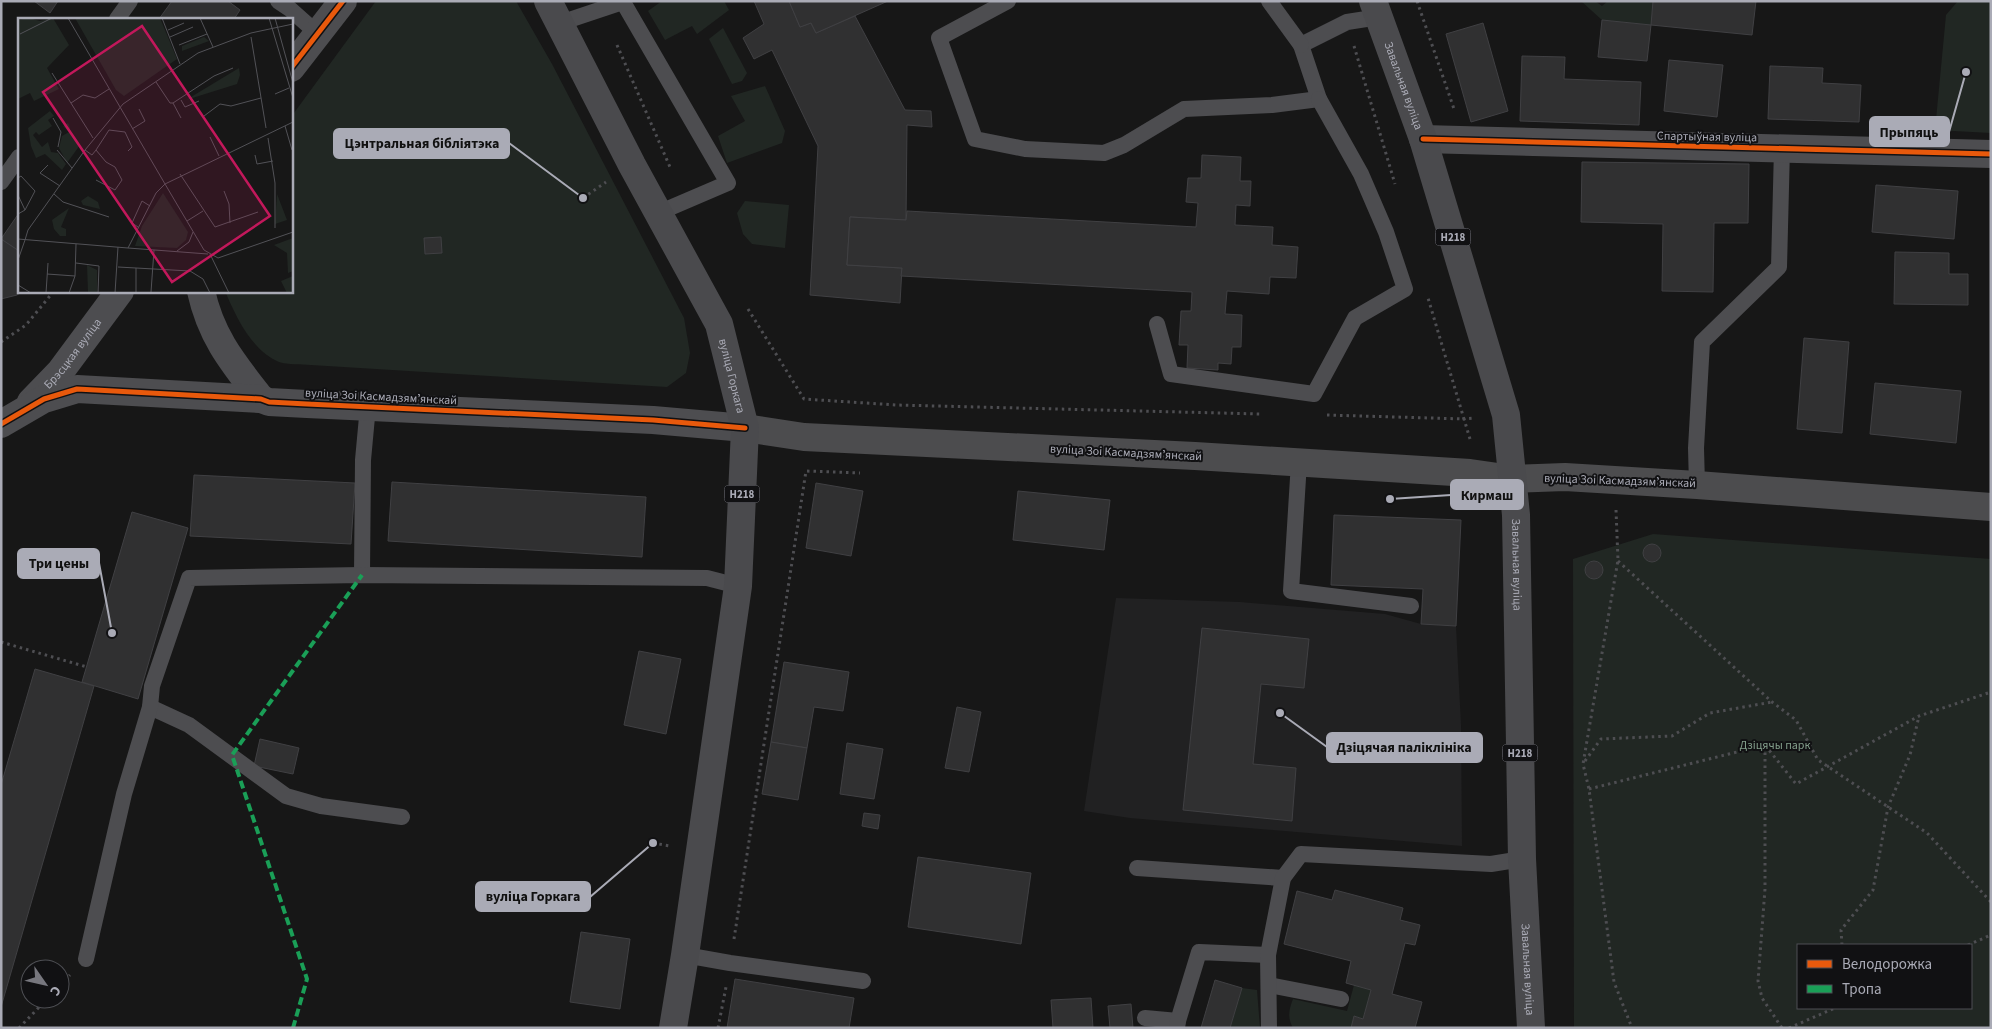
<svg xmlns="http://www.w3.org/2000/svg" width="1992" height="1029" font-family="'Source Sans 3',sans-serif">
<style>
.built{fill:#212122}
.green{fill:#212723;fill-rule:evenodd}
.building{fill:#303031;stroke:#404043}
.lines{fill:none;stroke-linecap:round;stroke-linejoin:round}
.path{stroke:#4e4e52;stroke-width:3;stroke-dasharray:2.5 4;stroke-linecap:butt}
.service{stroke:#4d4d50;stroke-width:16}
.minor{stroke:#4d4d50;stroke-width:28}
.secondary{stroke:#4c4c4e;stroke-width:28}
.primary{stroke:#4a4a4d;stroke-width:28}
.quiet{stroke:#1a9f57;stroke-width:4;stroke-dasharray:8 4;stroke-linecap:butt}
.cycleway-casing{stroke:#111113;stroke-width:8}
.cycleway{stroke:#e8590c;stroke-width:5}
.labels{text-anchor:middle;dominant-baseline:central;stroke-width:4;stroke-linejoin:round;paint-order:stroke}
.shield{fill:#111113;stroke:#7c7d85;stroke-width:1}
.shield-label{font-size:11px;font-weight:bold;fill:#aaabb6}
.street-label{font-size:12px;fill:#aaabb6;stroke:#111113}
.park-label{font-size:12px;fill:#839e8b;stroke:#111113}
.inset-road{fill:none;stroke:#525257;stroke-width:1}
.view{fill:#c2185b;fill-opacity:0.15;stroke:#c2185b;stroke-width:2.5}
.inset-edge{fill:none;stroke:#aaabb6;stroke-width:2.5}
.leader{fill:none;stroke:#aaabb6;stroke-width:2}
.callout-dot{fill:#aaabb6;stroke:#111113;stroke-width:2}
.callout{fill:#aaabb6;stroke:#aaabb6;stroke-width:2}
.callout-label{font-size:14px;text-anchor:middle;font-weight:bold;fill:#111}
</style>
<rect width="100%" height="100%" fill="#171717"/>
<!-- built -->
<path class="built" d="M 1116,598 L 1240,602 L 1385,614 L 1421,624 L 1456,626 L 1461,725 L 1462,846 L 1130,818 L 1084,811 Z"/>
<!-- green -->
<g class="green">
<path d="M 376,1 L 516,1 L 552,64 L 684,318 L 690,353 L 686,373 L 667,387 L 311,365 C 301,364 288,365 279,362 C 252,351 236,317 225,291 L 291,291 L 291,117 Z"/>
<path d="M 662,1 L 724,1 L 729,10 L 697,34 L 692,26 L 665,40 L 648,11 Z"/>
<path d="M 1581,1 L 1595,1 L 1602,6 L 1608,1 L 1653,1 L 1651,25 L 1602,20 Z"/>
<path d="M 1958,1 L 1991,1 L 1991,133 L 1935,130 L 1946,15 Z"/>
<path d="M 723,28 L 747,73 L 742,81 L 732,84 L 709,39 Z"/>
<path d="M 765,86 L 785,131 L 782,143 L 727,163 L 718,136 L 745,121 L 731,96 Z"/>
<path d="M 745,201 L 789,205 L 785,248 L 752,244 L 743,234 L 737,213 Z"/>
<path d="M 1653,534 L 1991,559 L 1991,1028 L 1574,1028 L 1573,559 ZM 1798,945 L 1971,945 L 1971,1008 L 1798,1008 Z"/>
<path d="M 1354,985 L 1371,990 L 1363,1019 L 1354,1016 L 1351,1028 L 1293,1028 C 1287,1017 1289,1010 1293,999 L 1347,1011 Z"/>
<path d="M 1242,988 L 1257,990 L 1260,1028 L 1230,1028 Z"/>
</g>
<!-- building -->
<g class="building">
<path d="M 34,1 L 58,1 L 50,13 Z"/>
<path d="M 172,1 L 228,1 L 240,10 L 234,19 L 159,19 Z"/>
<path d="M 754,1 L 789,1 L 800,27 L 811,23 L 816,33 L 855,16 L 905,110 L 931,111 L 932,127 L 907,125 L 906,220 L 850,217 L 847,265 L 902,268 L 900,303 L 810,295 L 818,146 L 772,50 L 754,59 L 743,38 L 764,24 Z"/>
<path d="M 789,1 L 888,1 L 816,33 L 811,23 L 800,27 Z"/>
<path d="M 1653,1 L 1756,1 L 1752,35 L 1651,25 Z"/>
<path d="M 1602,20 L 1651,25 L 1647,61 L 1598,57 Z"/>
<path d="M 1483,23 L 1508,111 L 1471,122 L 1446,34 Z"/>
<path d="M 1522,56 L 1565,57 L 1564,79 L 1641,82 L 1639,125 L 1520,121 Z"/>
<path d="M 1669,60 L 1723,65 L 1717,117 L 1664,111 Z"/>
<path d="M 1770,66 L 1823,68 L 1822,83 L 1861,85 L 1859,122 L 1768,119 Z"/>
<path d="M 1202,155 L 1241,157 L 1240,181 L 1251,181 L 1250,206 L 1236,205 L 1235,225 L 1273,227 L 1272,245 L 1298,247 L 1296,278 L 1270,277 L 1269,294 L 1227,291 L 1225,314 L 1242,315 L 1241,347 L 1232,347 L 1231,364 L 1218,363 L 1218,370 L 1187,368 L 1188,345 L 1179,345 L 1181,311 L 1191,311 L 1192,292 L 901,276 L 902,268 L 847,265 L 850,217 L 906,220 L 907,211 L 1196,227 L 1198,203 L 1186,202 L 1188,178 L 1201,178 Z"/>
<path d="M 1582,162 L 1749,164 L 1748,223 L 1714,223 L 1713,292 L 1662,291 L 1663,224 L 1581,222 Z"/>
<path d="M 1876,185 L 1958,191 L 1954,239 L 1872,232 Z"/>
<path d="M 19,213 L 19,251 L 1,239 Z"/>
<path d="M 441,237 L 442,253 L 425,254 L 424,238 Z"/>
<path d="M 1,239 L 19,251 L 19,291 L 23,291 L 17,295 L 1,299 Z"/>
<path d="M 1895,252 L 1949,253 L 1949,274 L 1968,274 L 1968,305 L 1894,304 Z"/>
<path d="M 1804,338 L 1849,342 L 1842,433 L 1797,429 Z"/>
<path d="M 1875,383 L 1961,391 L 1956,443 L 1870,434 Z"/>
<path d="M 194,475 L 355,483 L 351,544 L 190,536 Z"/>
<path d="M 392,482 L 646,497 L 642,557 L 388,541 Z"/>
<path d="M 816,483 L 863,491 L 851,556 L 806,548 Z"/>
<path d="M 1018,491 L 1110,500 L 1104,550 L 1013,540 Z"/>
<path d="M 132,512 L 188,528 L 138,699 L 82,682 Z"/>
<path d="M 1334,515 L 1461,520 L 1456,626 L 1421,624 L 1423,589 L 1331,585 Z"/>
<circle cx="1652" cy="553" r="9"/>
<circle cx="1594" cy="570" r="9"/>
<path d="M 1202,628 L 1309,639 L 1304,688 L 1261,684 L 1253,764 L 1296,768 L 1292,821 L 1183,810 Z"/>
<path d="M 639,651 L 681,659 L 666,734 L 624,725 Z"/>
<path d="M 784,662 L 849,672 L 843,711 L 814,707 L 807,748 L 771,742 Z"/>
<path d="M 35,669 L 94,686 L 1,1007 L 1,785 Z"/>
<path d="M 957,707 L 981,712 L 969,772 L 945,768 Z"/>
<path d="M 260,739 L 299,748 L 293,774 L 254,766 Z"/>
<path d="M 771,742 L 807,748 L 798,800 L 762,794 Z"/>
<path d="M 847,743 L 883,749 L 874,799 L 840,794 Z"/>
<path d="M 864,813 L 880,815 L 878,829 L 862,826 Z"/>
<path d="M 918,857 L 1031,873 L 1021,944 L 908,927 Z"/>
<path d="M 1335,890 L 1403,908 L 1400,920 L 1420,925 L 1415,945 L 1405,943 L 1392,994 L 1422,1002 L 1415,1028 L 1351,1028 L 1354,1016 L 1363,1019 L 1371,990 L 1346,983 L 1351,961 L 1284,944 L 1297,891 L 1332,900 Z"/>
<path d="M 581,932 L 630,939 L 620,1009 L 570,1002 Z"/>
<path d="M 735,979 L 854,998 L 849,1028 L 727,1028 Z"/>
<path d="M 1215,980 L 1242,988 L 1230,1028 L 1201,1028 Z"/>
<path d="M 1091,998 L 1093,1028 L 1053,1028 L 1051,1000 Z"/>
<path d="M 1131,1004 L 1133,1028 L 1110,1028 L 1108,1006 Z"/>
</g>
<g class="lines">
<!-- path -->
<g class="path">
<path d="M 1417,1 L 1454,109"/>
<path d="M 617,45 L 670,167"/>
<path d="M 1354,46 L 1395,184"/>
<path d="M 583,198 L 606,182"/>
<path d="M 748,309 L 804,399 L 896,405 L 1261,414"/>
<path d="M 1,342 L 26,325 L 54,291"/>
<path d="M 1327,415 L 1464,419 L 1428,298"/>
<path d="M 1470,439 L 1464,419 L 1475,418"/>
<path d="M 1616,510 L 1618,560 L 1583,764 L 1589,789 L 1614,982 L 1632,1028"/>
<path d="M 1618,561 L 1772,702 L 1796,720 L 1818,760 L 1927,833 L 1991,902"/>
<path d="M 1,642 L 87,667"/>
<path d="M 1765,746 L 1765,889 L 1758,981 L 1762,998 L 1782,1028"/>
<path d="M 1585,761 L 1601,739 L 1672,736 L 1710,713 L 1772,702"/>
<path d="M 1589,789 L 1765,745 L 1796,784 L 1919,716 L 1991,692"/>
<path d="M 653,843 L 670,846"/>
<path d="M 734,939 L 806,471 L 860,473"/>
<path d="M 1842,945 L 1841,930 L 1873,890 L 1888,807 L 1910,755 L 1919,716"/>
<path d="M 1968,945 L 1991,935"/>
<path d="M 60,985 L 70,975"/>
<path d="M 19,1028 L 47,999"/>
<path d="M 718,1028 L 726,987"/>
<path d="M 1789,1028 L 1835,1008"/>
</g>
<!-- service -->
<g class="service">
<path d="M 278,1 L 290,9 L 318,34"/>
<path d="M 1008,1 L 939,38 L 975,139 L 1025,149 L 1104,153 L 1124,145 L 1184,109 L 1272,105 L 1319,99 L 1301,45 L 1347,22 L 1379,17"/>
<path d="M 1269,1 L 1301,45"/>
<path d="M 117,19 L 130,1"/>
<path d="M 560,23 L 623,2 L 728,183 L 658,213"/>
<path d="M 1,182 L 19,157"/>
<path d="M 1157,324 L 1171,374 L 1314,394 L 1355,318 L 1405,289 L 1386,232 L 1361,174 L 1319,99"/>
<path d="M 1299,462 L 1291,591 L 1411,606"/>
<path d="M 1697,485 L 1696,448 L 1702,342 L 1779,267 L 1782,148"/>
<path d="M 362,575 L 363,460 L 368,406"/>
<path d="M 150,707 L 189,725 L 286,796 L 321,806 L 402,817"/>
<path d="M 1137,868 L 1283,878"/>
<path d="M 685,955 L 730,963 L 863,981"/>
<path d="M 86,959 L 124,794 L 150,707 L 152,686 L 189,578 L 362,575 L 707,578 L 738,586"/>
<path d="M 1269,985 L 1341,999"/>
<path d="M 1145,1018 L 1178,1021"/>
<path d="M 1177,1028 L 1178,1021 L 1199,952 L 1268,955"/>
<path d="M 1269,1028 L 1268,955 L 1283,878 L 1301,854 L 1491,864 L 1522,859"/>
</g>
<!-- minor -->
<g class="minor">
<path d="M 291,68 L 343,1"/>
<path d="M 1423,139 L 1991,154"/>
<path d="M 201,291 C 211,337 233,363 261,399"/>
<path id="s1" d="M 31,402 L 60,372 L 120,291"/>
<path d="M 1,424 L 44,399 L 77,389 L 261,399 L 269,402 L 307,404 L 653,420 L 745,428"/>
</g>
<!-- secondary -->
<path class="secondary" d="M 745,428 L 804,437 L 1195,456 L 1470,473 L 1512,479 L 1565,477 L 1697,485 L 1991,507"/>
<!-- primary -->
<g class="primary">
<path id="s2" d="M 548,1 L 632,165 L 719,324 L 745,428 L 738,586 L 685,955 L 673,1028"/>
<path id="s3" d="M 1373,1 L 1423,139 L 1506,415 L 1516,515 L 1522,859 L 1531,1028"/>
</g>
<!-- quiet -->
<path class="quiet" d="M 293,1028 L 307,979 L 232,755 L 362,575"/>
<defs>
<g id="cycleway">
<path d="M 291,68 L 343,1"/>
<path d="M 1423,139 L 1991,154"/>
<path d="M 1,424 L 44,399 L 77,389 L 261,399 L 269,402 L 307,404 L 653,420 L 745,428"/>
</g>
</defs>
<!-- cycleway casing -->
<use href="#cycleway" class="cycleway-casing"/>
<!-- cycleway -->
<use href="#cycleway" class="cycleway"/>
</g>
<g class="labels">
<!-- shield labels -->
<g class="shield">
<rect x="1435.5" y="228.5" width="35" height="17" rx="4"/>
<rect x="724.5" y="485.5" width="35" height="17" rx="4"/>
<rect x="1502.5" y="744.5" width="35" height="17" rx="4"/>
</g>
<g class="shield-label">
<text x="1453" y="237">Н218</text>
<text x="742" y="494">Н218</text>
<text x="1520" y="753">Н218</text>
</g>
<!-- street labels -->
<g class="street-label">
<text stroke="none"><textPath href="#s3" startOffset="90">Завальная вуліца</textPath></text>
<text transform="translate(1707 137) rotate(1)">Спартыўная вуліца</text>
<text stroke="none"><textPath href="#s1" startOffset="64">Брэсцкая вуліца</textPath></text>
<text stroke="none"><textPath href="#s2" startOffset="419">вуліца Горкага</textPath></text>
<text transform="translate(381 397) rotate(3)">вуліца Зоі Касмадзямʼянскай</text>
<text transform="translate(1126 453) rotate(3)">вуліца Зоі Касмадзямʼянскай</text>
<text transform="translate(1620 481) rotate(2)">вуліца Зоі Касмадзямʼянскай</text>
<text stroke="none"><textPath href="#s3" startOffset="585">Завальная вуліца</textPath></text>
<text stroke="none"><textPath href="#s3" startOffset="990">Завальная вуліца</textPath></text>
</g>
<!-- park labels -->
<g class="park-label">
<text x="1775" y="745">Дзіцячы парк</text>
</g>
</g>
<!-- overview -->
<g transform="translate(18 18)">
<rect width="275" height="275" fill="#171717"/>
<path d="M 11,0 L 22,3 L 35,0 L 51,27 L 29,50 L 41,71 L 16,83 L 12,75 L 0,81 L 0,2 ZM 57,0 L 142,0 L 159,41 L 106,78 L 98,72 ZM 186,19 L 191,23 L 164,33 L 164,28 ZM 221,50 L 222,57 L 219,66 L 168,82 ZM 32,93 L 36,98 L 30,102 L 34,108 L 21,117 L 18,114 L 15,117 L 24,129 L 30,124 L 33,134 L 40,135 L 48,146 L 44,152 L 27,136 L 18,140 L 13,128 L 10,110 ZM 50,105 L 52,110 L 52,116 L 62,127 L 49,145 L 41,130 L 44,118 L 51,114 L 45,108 ZM 145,175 L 170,214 L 168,222 L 159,230 L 117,228 L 124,208 ZM 259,176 L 269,202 L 257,206 L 259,177 ZM 70,178 L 80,184 L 82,191 L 65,187 L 63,183 ZM 51,190 L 43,209 L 48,211 L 48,218 L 42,218 L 36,211 L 34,202 ZM 275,220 L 275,253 L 270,255 L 269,235 L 256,227 ZM 69,247 L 79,252 L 79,275 L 70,274 ZM 275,258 L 275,275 L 269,275 L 263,263 Z" fill="#212723"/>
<path class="inset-road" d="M 50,0 L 147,166M 144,0 L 162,46M 182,0 L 195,29M 251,0 L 275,80M 257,0 L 275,65M 150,12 L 166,5M 2,16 L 34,0M 152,19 L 175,9M 233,19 L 248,110M 161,27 L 189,16M 34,55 L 75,120M 138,64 L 152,85 L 155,85 L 196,58 L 215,50M 257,76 L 271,70M 163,82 L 167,89 L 181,83M 53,85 L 65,77 L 77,80 L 91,71M 155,85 L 163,100M 186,98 L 202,86 L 213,88 L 243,80M 35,100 L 43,114 L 40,129M 267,108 L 274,132M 114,111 L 127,103 L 121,91M 192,119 L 201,138M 250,120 L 257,165 L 257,210M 39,132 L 54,150M 67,132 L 74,137 L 78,132 L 88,144 L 97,149 L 104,162 L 97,172 L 78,162M 78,132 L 91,112 L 107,114 L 114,129 L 110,133M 237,137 L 239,146 L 255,143M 30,147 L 22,155 L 42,168M 162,156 L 197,209 L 240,194M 0,160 L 3,158 L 17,173 L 7,192 L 0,196M 147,166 L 186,232 L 200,240 L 275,214M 206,173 L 211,186 L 212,205M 36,176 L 45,184 L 91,199M 0,177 L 7,192M 169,203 L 185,193M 120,209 L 114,205 L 124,183 L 132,188M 0,221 L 110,230 L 138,175 L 147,166 L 275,104M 7,222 L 10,212 L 67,132 L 105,86 L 180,35 L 233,15 L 275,6M 110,230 L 190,236M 159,233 L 171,224 L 175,214M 192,236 L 211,275M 0,242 L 7,222M 58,245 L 81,248 L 80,275M 100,249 L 118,250 L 118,275M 118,250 L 172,253 L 185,261 L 192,275M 29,256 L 57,258M 0,267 L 13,275M 133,274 L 136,232M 28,275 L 30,245M 51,275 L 57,258 L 58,226M 97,275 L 100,229"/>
<path class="view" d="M 124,8 L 252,198 L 154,264 L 25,74 Z"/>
<rect width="275" height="275" class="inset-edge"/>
</g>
<!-- callouts -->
<path class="leader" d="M1966 72L1949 132M583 198L509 143M1390 499L1451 495M112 633L99 563M1280 713L1327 747M653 843L590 897"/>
<g class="callout-dot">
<circle cx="1966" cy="72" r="5"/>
<circle cx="583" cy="198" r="5"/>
<circle cx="1390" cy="499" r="5"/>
<circle cx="112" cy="633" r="5"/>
<circle cx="1280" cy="713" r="5"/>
<circle cx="653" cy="843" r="5"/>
</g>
<g class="callout">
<rect x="1870" y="117" width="79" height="29" rx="5"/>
<rect x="334" y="129" width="175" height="29" rx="5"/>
<rect x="1451" y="480" width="72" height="29" rx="5"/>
<rect x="18" y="549" width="81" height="29" rx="5"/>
<rect x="1327" y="733" width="155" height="29" rx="5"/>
<rect x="476" y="882" width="114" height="29" rx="5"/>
</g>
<g class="callout-label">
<text x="1909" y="137">Прыпяць</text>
<text x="422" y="148">Цэнтральная бібліятэка</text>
<text x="1487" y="500">Кирмаш</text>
<text x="59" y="568">Три цены</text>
<text x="1404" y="752">Дзіцячая паліклініка</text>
<text x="533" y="901">вуліца Горкага</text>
</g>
<!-- border -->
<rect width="1992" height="1029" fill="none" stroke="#aaabb6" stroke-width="5"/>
<!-- legend -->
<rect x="1797" y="944" width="175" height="65" fill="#111113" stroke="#4e4f54"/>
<rect x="1807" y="960" width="25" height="8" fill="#e8590c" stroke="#4e4f54"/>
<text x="1842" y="969" font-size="15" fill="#aaabb6">Велодорожка</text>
<rect x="1807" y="985" width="25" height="8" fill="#1a9f57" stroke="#4e4f54"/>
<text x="1842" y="994" font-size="15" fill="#aaabb6">Тропа</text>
<!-- north arrow -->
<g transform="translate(45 984) rotate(124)"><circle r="24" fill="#111113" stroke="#4e4f54"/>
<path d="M0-4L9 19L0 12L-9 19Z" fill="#77777e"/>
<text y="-8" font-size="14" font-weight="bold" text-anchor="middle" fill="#aaabb6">С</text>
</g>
</svg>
